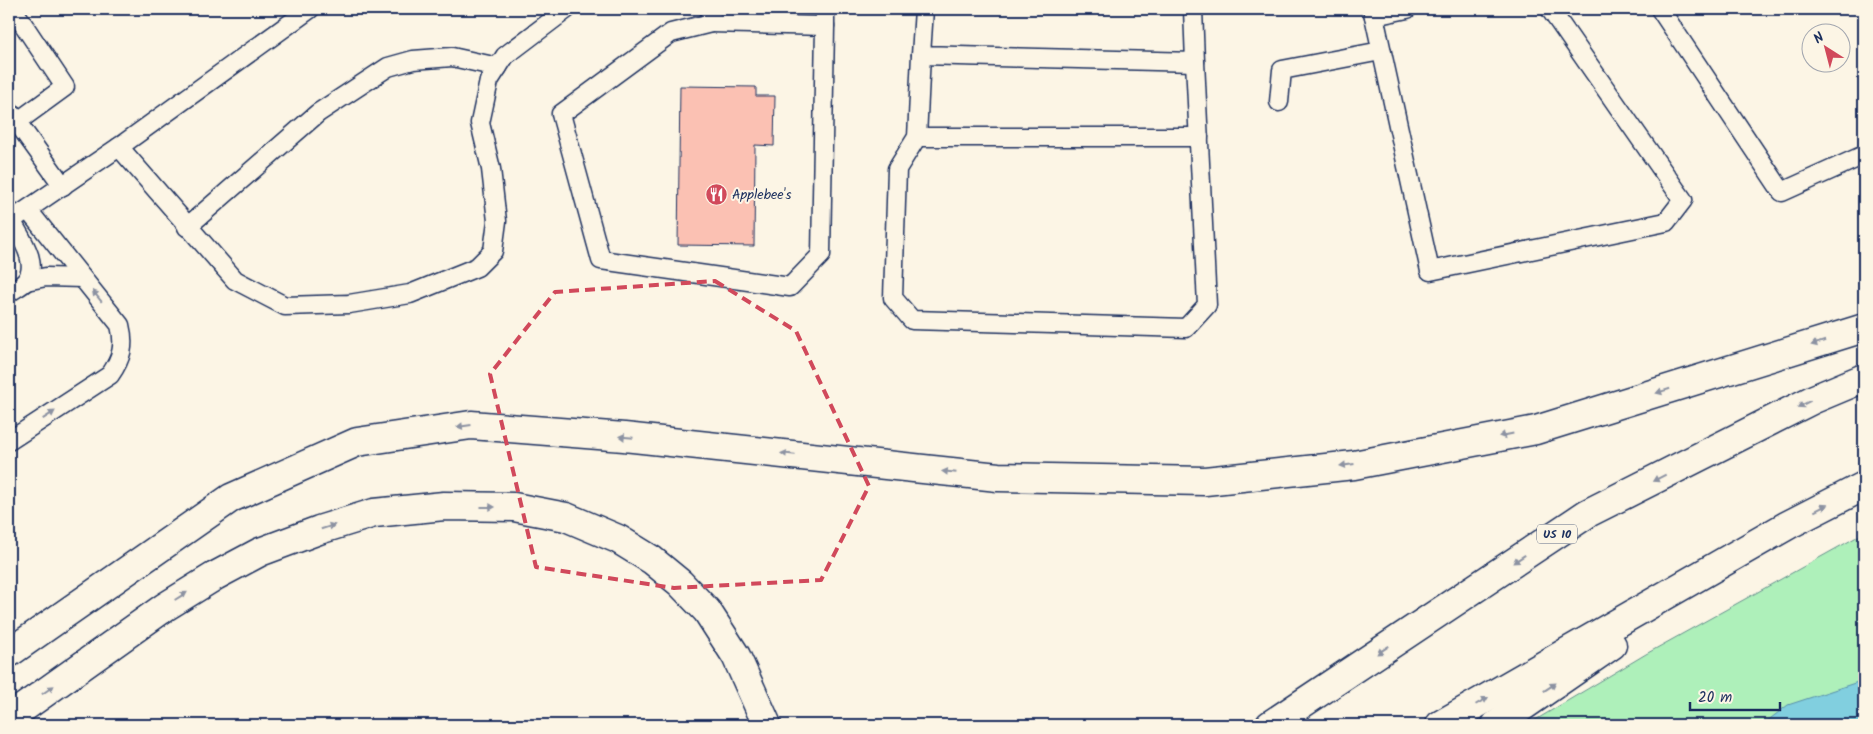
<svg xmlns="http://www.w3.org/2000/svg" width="1873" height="734" font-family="Kalam,sans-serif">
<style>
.green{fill:#aef0ba;stroke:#64908c}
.water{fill:#81cfdf;stroke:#588fab}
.building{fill:#fbc1b3;stroke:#1b2f5e}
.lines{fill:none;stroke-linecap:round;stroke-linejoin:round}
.lane-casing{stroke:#1b2f5e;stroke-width:21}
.highway-casing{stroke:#1b2f5e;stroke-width:31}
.lane{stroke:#fcf5e5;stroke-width:18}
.highway{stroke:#fcf5e5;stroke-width:28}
.oneway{fill:#8c92a2}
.marked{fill:none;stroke:#d1495b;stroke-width:4;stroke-dasharray:10 6;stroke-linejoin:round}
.labels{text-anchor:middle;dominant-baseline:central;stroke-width:4;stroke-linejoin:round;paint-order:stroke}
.shield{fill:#fcf5e5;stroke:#5e6a86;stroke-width:1}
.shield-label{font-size:12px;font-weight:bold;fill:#1b2f5e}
.poi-label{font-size:14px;fill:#1b2f5e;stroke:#fcf5e5;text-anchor:start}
</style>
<rect width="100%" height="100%" fill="#fcf5e5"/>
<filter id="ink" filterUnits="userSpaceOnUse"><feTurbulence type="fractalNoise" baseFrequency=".02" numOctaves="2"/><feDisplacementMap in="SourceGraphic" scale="10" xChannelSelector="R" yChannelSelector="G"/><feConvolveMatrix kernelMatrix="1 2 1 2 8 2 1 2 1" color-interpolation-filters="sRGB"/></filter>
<g filter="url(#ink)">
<!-- green -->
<path class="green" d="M 1864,533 L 1864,725 L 1527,725 L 1646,654 Z"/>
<!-- water -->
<path class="water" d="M 1864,680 L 1864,725 L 1762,725 L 1788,705 Z"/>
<!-- building -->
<path class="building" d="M 680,86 L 756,87 L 756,96 L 775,96 L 774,146 L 755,145 L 754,246 L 678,245 Z"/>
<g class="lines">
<defs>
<g id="lane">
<path d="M 13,9 L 65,87 L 17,122"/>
<path d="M 710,9 L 711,23 L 825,26 L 825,9"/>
<path d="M 924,9 L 921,55 L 1195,62 L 1193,9"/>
<path d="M 1372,9 L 1374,16 L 1407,9"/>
<path d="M 1660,9 L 1782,192 L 1864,155"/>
<path d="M 1374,16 L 1430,271 L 1666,222 L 1683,200 L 1550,9"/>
<path d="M 711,23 L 671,33 L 561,114 L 601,260 L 790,287 L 821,255 L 825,26"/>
<path d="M 921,55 L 917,137 L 897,169 L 893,298 L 912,320 L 1186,328 L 1207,305 L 1195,62"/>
<path d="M 1279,102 L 1282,70 L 1381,51"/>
<path d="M 9,111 L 63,186"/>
<path d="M 917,137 L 1199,137"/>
<path d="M 119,147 L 235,280 L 285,306 L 349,304 L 410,294 L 477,267 L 493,251 L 497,221 L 491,169 L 480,123 L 489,81 L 498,67"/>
<path d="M 9,222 L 119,147 L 310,9"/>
<path d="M 187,227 L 318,113 L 388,67 L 413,60 L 452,57 L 498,67 L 505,56 L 567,9"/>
<path d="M 26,281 L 46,277 L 82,278"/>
<path d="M 9,293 C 14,289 21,286 25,282 C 41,264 20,237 11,220"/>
<path d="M 9,441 L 110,375 C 122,358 125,345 120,325 L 28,210"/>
</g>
<g id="highway">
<path d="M 9,653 L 231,498 L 357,442 L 471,425 L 624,437 L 998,477 L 1205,481 L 1354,465 L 1536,430 L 1864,328"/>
<path d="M 9,718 L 165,607 L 215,576 L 260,552 L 319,530 L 374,513 L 444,506 L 514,507 L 566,517 L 618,539 L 652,560 L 680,583 L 707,611 L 736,656 L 767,725"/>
<path d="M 1270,725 L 1588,513 L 1814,399 L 1864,378"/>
<path d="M 1440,725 L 1788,525 L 1864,486"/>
<path d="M 1496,725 L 1612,645"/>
</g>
</defs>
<!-- lane casing -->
<use href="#lane" class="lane-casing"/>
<!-- highway casing -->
<use href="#highway" class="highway-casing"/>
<!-- lane -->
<use href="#lane" class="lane"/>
<!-- highway -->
<use href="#highway" class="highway"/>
</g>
<!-- one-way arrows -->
<defs><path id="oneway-solid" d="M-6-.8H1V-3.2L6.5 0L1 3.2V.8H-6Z" transform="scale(1.25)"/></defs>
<g class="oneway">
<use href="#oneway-solid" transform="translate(97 296) rotate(-129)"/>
<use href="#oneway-solid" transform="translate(1818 343) rotate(163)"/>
<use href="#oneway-solid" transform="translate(1663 391) rotate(163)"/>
<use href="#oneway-solid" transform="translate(1804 404) rotate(153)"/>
<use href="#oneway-solid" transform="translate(49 415) rotate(-33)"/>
<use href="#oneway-solid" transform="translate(464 426) rotate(173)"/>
<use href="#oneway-solid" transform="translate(1506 435) rotate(169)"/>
<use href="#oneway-solid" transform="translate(626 437) rotate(-175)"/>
<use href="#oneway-solid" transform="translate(788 454) rotate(-174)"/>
<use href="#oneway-solid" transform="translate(1347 465) rotate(173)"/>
<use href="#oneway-solid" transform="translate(949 472) rotate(-174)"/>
<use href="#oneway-solid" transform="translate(1659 478) rotate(153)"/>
<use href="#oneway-solid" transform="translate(488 507)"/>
<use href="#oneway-solid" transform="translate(1821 508) rotate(-27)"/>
<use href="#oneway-solid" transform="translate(328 527) rotate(-17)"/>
<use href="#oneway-solid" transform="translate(1519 559) rotate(146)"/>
<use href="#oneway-solid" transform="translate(181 596) rotate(-32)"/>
<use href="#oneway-solid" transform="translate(1383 650) rotate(146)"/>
<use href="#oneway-solid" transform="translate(1550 687) rotate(-34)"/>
<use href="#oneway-solid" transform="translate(48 690) rotate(-35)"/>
<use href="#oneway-solid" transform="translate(1482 701) rotate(-30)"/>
</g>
</g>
<!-- marked area -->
<path class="marked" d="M 715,281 L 796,331 L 869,486 L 821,580 L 674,588 L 536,567 L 490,374 L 555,292 Z"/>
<!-- icons -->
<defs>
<symbol id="restaurant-disc" viewBox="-11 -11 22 22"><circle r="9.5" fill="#d1495b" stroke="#fcf5e5"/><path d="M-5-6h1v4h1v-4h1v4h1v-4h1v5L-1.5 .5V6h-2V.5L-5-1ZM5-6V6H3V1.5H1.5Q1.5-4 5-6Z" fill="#fff"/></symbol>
</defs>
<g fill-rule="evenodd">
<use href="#restaurant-disc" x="704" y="182" width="25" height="25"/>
</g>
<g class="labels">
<!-- shield labels -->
<rect class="shield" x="1537" y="524.5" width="40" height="19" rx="4"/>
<g class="shield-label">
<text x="1557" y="534">US 10</text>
</g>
<!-- poi labels -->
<g class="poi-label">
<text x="732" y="195">Applebee's</text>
</g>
</g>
<!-- margin -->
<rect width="1873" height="734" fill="none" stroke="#fcf5e5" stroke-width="30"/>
<rect x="15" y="15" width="1843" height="704" fill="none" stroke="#1b2f5e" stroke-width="2" filter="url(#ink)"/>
<!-- north arrow -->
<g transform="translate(1826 48) rotate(324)"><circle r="24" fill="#fcf5e5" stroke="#a2a6af"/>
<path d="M0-4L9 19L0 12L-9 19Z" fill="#d1495b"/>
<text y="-8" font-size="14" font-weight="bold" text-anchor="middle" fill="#1b2f5e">N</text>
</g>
<!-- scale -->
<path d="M1690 702v8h90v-8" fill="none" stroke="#1b2f5e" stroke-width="2.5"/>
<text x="1698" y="702" font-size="15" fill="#1b2f5e" stroke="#fcf5e5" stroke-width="4" paint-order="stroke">20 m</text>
</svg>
